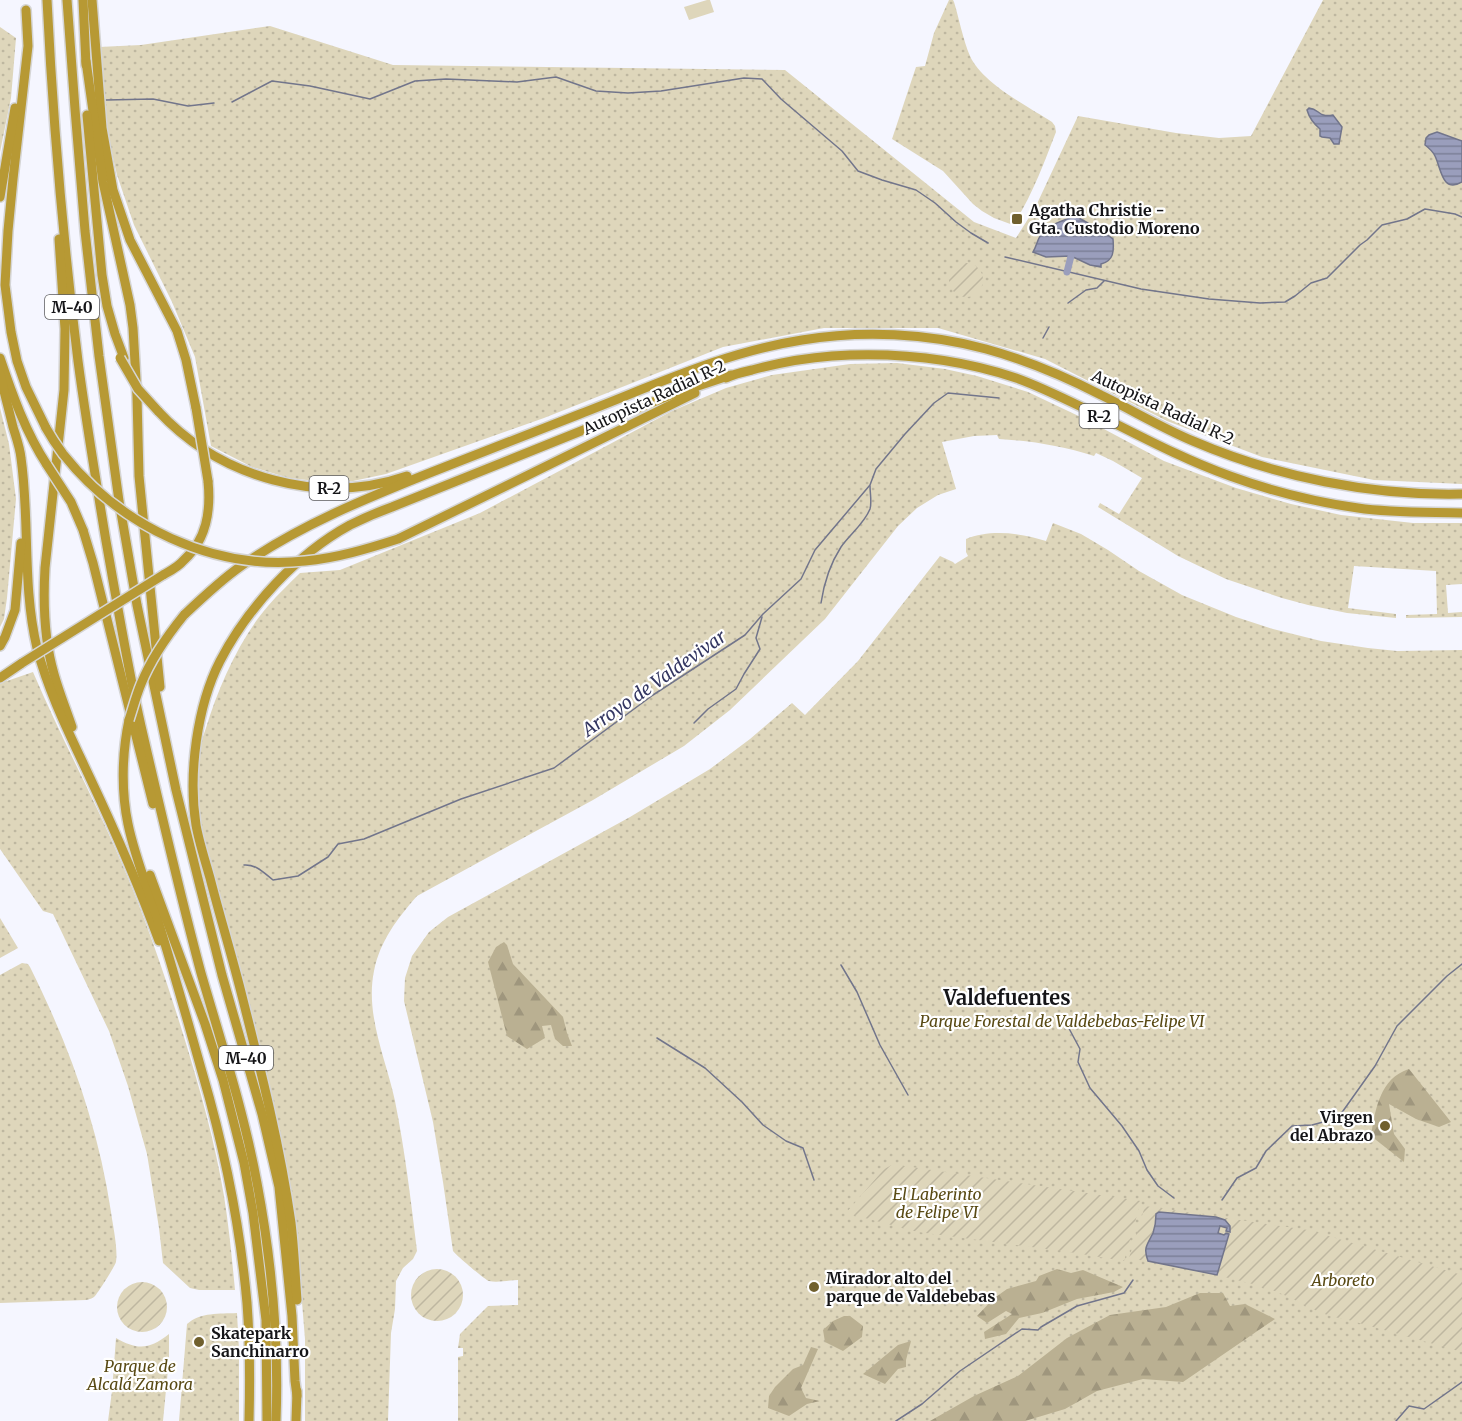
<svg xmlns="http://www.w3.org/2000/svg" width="1462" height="1421" font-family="Merriweather,serif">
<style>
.grass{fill:url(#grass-dots)}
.forest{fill:url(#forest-firs)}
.garden{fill:url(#garden-furrows)}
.pitch{fill:#ded6bb}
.water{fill:url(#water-rules);stroke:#72758b;stroke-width:1.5}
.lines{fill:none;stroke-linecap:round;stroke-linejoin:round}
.stream{stroke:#72758b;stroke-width:1.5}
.canal{stroke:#9a9ebc;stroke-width:7}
.motorway-casing{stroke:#d5d5d5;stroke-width:12}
.motorway{stroke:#b79934;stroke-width:9}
.motorway-bridge-casing{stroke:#d5d5d5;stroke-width:12;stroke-linecap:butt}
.motorway-bridge{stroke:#b79934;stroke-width:9}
.poi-dot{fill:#70602e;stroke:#fff;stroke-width:2}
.labels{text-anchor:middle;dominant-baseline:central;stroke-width:4.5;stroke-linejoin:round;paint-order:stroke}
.shield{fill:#fff;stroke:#5b5b5d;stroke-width:1.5}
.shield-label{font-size:15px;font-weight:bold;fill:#151518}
.poi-label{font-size:16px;font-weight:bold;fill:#151518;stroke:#fff;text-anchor:start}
.street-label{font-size:16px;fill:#151518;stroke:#fff}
.park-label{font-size:16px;font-style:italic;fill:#594a14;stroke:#fff}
.water-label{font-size:18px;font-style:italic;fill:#333661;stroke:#fff}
.quarter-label{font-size:20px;font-weight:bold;fill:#151518;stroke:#fff}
</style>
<defs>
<pattern id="grass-dots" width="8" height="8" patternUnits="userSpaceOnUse" patternTransform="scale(1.5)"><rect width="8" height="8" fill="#ded6bb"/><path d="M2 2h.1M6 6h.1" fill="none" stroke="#beb7a0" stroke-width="1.8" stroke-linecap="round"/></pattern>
<pattern id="forest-firs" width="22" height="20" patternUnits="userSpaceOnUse" patternTransform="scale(1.5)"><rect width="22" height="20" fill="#bab092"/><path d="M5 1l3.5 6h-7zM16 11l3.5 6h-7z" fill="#9f967d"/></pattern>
<pattern id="garden-furrows" width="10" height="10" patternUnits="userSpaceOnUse" patternTransform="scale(1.5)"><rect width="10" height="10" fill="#ded6bb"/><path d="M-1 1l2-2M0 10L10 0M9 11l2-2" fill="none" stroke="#beb7a0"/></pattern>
<pattern id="water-rules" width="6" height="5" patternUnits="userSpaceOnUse" patternTransform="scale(1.5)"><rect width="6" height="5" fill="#9a9ebc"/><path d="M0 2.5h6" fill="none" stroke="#7c8098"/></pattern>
</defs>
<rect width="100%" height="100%" fill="#f5f6ff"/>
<!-- grass -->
<g class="grass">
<path d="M 949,0 L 953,0 L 954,2 C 959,18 963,40 970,56 C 982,83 1027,106 1052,122 L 1055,126 L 1056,132 C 1044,163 1032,196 1013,225 L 994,218 L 982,211 L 973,204 L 943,171 L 892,139 L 916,67 L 925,66 L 934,33 Z"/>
<path d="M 1323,0 L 1462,0 L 1462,484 L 1374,480 L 1262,457 L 1167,421 L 1045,359 L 938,328 L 824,328 L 723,347 L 544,418 L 386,474 L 353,481 L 316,481 L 289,478 L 252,467 L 211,446 L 195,357 L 172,302 L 134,225 L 117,175 L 103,115 L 99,47 L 141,45 L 270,26 L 393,65 L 785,70 L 974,222 L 1016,238 L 1035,208 L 1078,116 L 1176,133 L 1219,138 L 1251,136 Z"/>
<path d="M 0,27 L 16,38 L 11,98 L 0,152 Z"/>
<path d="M 897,363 L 945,369 L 977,376 L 1028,392 L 1087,420 L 1164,461 L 1236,488 L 1291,504 L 1341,515 L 1413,523 L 1462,523 L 1462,584 L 1446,585 L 1448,613 L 1462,612 L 1462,617 L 1406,618 L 1406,615 L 1437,614 L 1436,571 L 1354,566 L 1348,608 L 1396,614 L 1396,618 L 1347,613 L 1308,605 L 1282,598 L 1226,579 L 1178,556 L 1098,507 L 1100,503 L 1119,514 L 1142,478 L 1113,461 L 1096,453 L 1094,456 C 1062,446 1032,441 999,439 L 997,435 L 974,436 L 942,442 L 956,489 L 938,495 L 917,508 L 898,526 L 825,619 L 730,710 L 684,746 L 593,800 L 417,896 C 397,919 380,941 374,971 C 365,1015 386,1059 395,1101 C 405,1151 411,1201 417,1251 L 413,1259 L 403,1268 L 396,1281 L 395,1309 L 391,1333 L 388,1421 L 305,1421 L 305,1339 L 298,1253 L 292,1208 L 204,846 C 199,816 195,786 198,755 C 199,746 203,737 206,728 C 218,688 240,638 268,606 C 278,594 289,584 300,573 L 340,570 L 480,513 L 672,411 L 726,388 L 772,375 L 850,364 Z"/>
<path d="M 0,408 L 9,444 L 16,499 L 7,598 L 4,619 L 0,627 Z"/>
<path d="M 1053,523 L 1081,534 L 1108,550 L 1139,571 L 1182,595 L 1236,617 L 1273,629 L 1321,641 L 1368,648 L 1397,651 L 1462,650 L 1462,1421 L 458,1421 L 458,1357 L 463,1356 L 463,1348 L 458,1348 L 460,1334 L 488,1306 L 518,1305 L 518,1280 C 509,1280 498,1283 489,1281 C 485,1280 456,1255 453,1251 L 443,1182 L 433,1122 L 404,1001 L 405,978 L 412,956 L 429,932 L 448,917 L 630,817 L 710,769 L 750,739 L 792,703 L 805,715 L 858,661 L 940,556 L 953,562 L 955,564 L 968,556 L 966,552 L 966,539 C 990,529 1021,533 1046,541 Z"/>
<path d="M 33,672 C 61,738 95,800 123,866 C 147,922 166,979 184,1037 C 200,1089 215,1142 224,1196 C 229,1227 232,1259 235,1290 L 199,1290 L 190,1288 L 163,1263 L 159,1228 L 147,1154 L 128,1086 L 109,1031 L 53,914 L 43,911 L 0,849 L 0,680 L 1,681 L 7,681 Z"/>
<path d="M 0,918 L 18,948 L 0,958 Z"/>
<path d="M 22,963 L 28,964 L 30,967 C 69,1045 98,1125 111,1212 C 113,1227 118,1248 116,1262 C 115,1266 98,1293 95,1296 C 92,1299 90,1299 86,1300 L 0,1303 L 0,975 Z"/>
<path d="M 237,1313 L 239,1350 L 239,1421 L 179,1421 L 187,1324 C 201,1312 219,1314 237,1313 Z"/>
<path d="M 169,1334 L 169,1359 L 163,1421 L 108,1421 L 112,1391 L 116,1338 C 137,1350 149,1350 169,1334 Z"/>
</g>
<!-- forest -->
<g class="forest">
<path d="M 504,942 L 507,945 L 513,964 L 563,1017 L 567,1033 L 572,1046 L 563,1046 L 555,1039 L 551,1025 L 542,1026 L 545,1038 L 527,1049 L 507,1036 L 488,962 L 496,947 Z"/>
<path d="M 1409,1069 L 1451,1122 L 1439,1127 L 1416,1119 L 1389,1104 L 1394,1134 L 1405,1149 L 1404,1162 L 1371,1136 C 1375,1110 1380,1078 1409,1069 Z"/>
<path d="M 1057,1269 L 1071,1273 L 1083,1270 L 1123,1287 L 1114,1292 L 1077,1299 L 1042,1313 L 1019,1318 L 1006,1334 L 985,1339 L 984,1332 L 1012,1314 L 1006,1311 L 987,1323 L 977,1316 L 993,1299 L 1007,1289 L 1036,1281 L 1039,1276 Z"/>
<path d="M 1200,1293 L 1223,1293 L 1230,1306 L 1245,1304 L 1275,1319 L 1183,1382 L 1143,1379 L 1097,1391 L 1065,1409 L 1025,1421 L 930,1421 L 974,1396 L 1018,1376 L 1067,1338 L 1110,1315 L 1166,1307 Z"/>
<path d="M 844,1316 L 850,1316 L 863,1326 L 862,1337 L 843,1351 L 825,1342 L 823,1330 L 833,1321 Z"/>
<path d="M 911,1341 L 906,1360 L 906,1367 L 898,1369 L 885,1384 L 863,1374 L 898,1345 Z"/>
<path d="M 811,1347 L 818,1349 L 801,1388 L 806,1398 L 820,1401 L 807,1404 L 789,1416 L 768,1408 L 769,1396 L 775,1387 L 793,1369 L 803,1365 Z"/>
</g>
<!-- garden -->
<g class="garden">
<circle cx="966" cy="280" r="17"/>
<path d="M 892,1165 L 898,1165 L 1141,1201 L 1124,1261 L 1069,1252 L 918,1232 L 846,1213 L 884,1169 Z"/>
<path d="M 1145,1206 L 1308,1230 L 1462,1275 L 1462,1352 L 1345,1319 C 1319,1316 1297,1299 1272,1290 C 1226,1275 1177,1267 1129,1258 Z"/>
<circle cx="437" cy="1295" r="26"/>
<circle cx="142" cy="1307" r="25"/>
</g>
<!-- pitch -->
<path class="pitch" d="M 707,0 L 710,0 L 714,12 L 689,20 L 684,7 Z"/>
<!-- water -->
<g class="water">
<path d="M 1309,108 C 1320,109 1318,118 1333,115 L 1342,127 L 1339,144 L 1334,144 L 1330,138 L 1322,137 L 1320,136 L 1320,129 C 1314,124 1309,117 1307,110 Z"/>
<path d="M 1437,132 L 1462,141 L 1462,182 C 1442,194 1441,168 1435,156 C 1433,152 1429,148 1425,145 L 1426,138 L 1429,135 Z"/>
<path d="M 1075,216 L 1099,229 L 1113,239 C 1114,251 1114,261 1101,264 L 1101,267 L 1090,265 L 1071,256 L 1046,257 L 1033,252 C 1036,247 1037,242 1039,238 C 1046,225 1062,221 1075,216 Z"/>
<path d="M 1159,1212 L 1216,1217 L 1225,1220 L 1230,1226 L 1230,1232 L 1226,1231 L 1227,1228 L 1220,1226 L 1218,1233 L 1224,1235 L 1226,1233 L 1229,1234 L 1217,1275 L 1148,1261 C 1143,1248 1147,1245 1153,1233 C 1155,1227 1156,1220 1156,1214 Z"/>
</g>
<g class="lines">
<!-- stream -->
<g class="stream">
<path d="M 106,100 L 153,99 L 188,106 L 214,103"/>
<path d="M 232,102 L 272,81 L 310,86 L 370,99 L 415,81 L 446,79 L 517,82 L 556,77 L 596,91 L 628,93 L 661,91 L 744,78 L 762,79 L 781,99 L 842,151 L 858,171 L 882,180 L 916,190 L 935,203 L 956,222 L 971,233 L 988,243"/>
<path d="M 1005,257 L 1141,289 L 1209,299 L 1260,303 L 1285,302 L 1295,296 L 1311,283 L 1327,278 L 1360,245 L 1367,240 L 1382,225 L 1407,219 L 1425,209 L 1455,214 L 1462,217"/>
<path d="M 1068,303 L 1086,290 L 1097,288 L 1104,281"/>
<path d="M 1043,338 L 1049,327"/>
<path d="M 821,603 C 824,583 830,564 841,547 C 850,534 864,524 870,509 C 872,503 870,493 870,486"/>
<path d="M 694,723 L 708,709 L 736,689 L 744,674 L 760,649 L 756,638 L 762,617"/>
<path d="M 244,865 C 256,864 264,873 273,880 L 298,876 L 328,857 L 338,844 L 364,839 L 461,799 L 554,768 L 653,695 L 745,635 L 763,614 L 801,579 L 815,550 L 870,485 L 876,469 L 905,434 L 934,403 L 948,393 L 999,398"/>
<path d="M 841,965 L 857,992 L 880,1045 L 908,1095"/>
<path d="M 1065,1021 L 1080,1049 L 1078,1062 L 1090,1088 L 1122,1126 L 1139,1151 L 1147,1170 L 1158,1186 L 1174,1198"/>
<path d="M 657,1038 L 705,1068 L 742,1102 L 763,1125 L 786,1141 L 803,1148 L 814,1180"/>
<path d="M 1222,1200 L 1237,1178 L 1256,1168 L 1266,1151 L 1292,1126 L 1312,1125 L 1338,1118 L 1375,1066 L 1397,1026 L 1447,976 L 1462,964"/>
<path d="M 896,1421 L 922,1404 L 960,1371 L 1022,1329 L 1038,1330 L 1041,1327 L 1077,1306 L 1124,1293 L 1133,1280"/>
<path d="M 1396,1421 L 1409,1406 L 1424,1409 L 1462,1382"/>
</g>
<!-- canal -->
<path class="canal" d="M 1067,272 L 1071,256"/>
<defs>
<g id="motorway">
<path d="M 47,0 C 53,121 63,241 78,361 C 86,421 96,481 106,541 C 117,602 127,665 141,726 C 160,808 179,891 201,973 C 221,1042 244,1112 257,1183 C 272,1262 279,1341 276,1421"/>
<path d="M 67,0 L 75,109 L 85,231 L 99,356 L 119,501 L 137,605 L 176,790 L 222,975 L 262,1114 L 279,1187 L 292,1316 L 295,1381 L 297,1396"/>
<path d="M 83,0 L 86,65"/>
<path d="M 92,0 L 102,128 L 113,190 L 130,240 L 177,331 L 186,360 L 196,408"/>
<path d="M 26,10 L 28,46 L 13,179 L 8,231 L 5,285 L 11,332 L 17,361 L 26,387 L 46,428"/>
<path d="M 86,61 L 103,182 L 130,305 L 133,328 L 137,397 L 139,476 L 160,687"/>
<path d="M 87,115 L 102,275 L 107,306 L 115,334 L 124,358"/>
<path d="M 0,197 L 15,108"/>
<path d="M 59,239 L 65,329 L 64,390 L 45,568 C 43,603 44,640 54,674 C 59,692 66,709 72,727"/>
<path d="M 0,358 C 12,394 26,433 47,465"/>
<path d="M 0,374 C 4,392 9,410 13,427 C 16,437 20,448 21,458 C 30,521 22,585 37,648 C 49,694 70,735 90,778 C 115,831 139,886 159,941"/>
<path d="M 726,378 C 734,374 743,372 752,370 C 778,363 805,358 832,356 C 894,352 956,358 1016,378 C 1044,388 1071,402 1098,415 C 1142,437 1185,460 1230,476 C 1271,491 1315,502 1358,508 C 1392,513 1427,512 1462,513"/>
<path d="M 158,411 C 220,478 320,506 407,476"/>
<path d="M 83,530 L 93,563 L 153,804"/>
<path d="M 398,539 L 695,393"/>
<path d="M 163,575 C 170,571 178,567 183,561 C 207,540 211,511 208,481"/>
<path d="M 184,615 C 202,598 221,580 241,566 C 300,525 367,498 432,472 C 482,452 531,433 580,414 C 653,386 724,352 802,340 C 862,330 927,333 986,349 C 1026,360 1064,376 1101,395 C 1132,410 1162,428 1193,441 C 1277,477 1371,496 1462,494"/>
<path d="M 0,646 L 5,637 L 15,610 L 21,543"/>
<path d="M 0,678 L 22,663"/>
<path d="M 129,720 C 122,753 121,791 128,824 C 135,858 149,891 159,924 C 174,973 188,1022 202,1072 C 224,1147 240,1225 247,1303 C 250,1342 250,1382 249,1421"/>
<path d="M 150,875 L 205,1024 L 223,1080 L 244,1163 L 253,1213 L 266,1320 L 267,1421"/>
<path d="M 297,1300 C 295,1274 294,1248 291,1223 C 280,1146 261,1071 242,996 C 232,956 220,917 210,878 C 205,860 199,842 196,825 C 188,774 197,706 220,661 C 248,607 297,554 350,525 C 364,518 378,512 392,507 L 668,396 L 731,375"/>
<path d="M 296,1421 L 297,1391"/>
</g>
</defs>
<!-- motorway casing -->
<use href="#motorway" class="motorway-casing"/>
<!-- motorway -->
<use href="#motorway" class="motorway"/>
<defs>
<g id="motorway-bridge">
<path d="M 120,358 L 138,389 L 158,411"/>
<path d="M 196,408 L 208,481"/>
<path d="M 46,428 C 51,437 57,446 63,454 C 120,526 213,571 305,561 C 337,558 367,549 398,539"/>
<path d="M 47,465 L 71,502 L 83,530"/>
<path d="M 22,663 L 163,575"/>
<path d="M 129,720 C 133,708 136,696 141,684 C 151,659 167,636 184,615"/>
</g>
</defs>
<!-- motorway-bridge casing -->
<use href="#motorway-bridge" class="motorway-bridge-casing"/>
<!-- motorway-bridge -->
<use href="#motorway-bridge" class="motorway-bridge"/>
</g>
<!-- markers -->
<g class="poi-dot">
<rect x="1011" y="213" width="12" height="12" rx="3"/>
<circle cx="1385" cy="1126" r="6"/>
<circle cx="814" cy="1287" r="6"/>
<circle cx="199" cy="1342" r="6"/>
</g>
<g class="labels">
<!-- shield labels -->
<g class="shield">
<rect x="45" y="295" width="54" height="24" rx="4.5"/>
<rect x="1079.5" y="404" width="39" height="24" rx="4.5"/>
<rect x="309.5" y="476" width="39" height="24" rx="4.5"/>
<rect x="219" y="1046" width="54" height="24" rx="4.5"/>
</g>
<g class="shield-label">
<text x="72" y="307">M-40</text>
<text x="1099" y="416">R-2</text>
<text x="329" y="488">R-2</text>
<text x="246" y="1058">M-40</text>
</g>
<!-- poi labels -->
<g class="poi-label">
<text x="1029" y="210">Agatha Christie -<tspan x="1029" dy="18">Gta. Custodio Moreno</tspan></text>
<text x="1373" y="1117" text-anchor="end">Virgen<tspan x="1373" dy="18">del Abrazo</tspan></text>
<text x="826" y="1278">Mirador alto del<tspan x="826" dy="18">parque de Valdebebas</tspan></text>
<text x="211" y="1333">Skatepark<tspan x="211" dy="18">Sanchinarro</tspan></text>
</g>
<!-- street labels -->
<g class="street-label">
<text transform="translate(654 397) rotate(-25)">Autopista Radial R-2</text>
<text transform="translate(1163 407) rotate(25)">Autopista Radial R-2</text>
</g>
<!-- park labels -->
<g class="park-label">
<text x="1062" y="1021">Parque Forestal de Valdebebas-Felipe VI</text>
<text x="937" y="1194">El Laberinto<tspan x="937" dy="18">de Felipe VI</tspan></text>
<text x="1343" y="1280">Arboreto</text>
<text x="140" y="1366">Parque de<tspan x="140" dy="18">Alcalá Zamora</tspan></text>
</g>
<!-- water labels -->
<g class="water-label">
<text transform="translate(654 683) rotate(-35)">Arroyo de Valdevivar</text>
</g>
<!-- quarter labels -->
<g class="quarter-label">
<text x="1007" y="997">Valdefuentes</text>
</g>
</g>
</svg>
